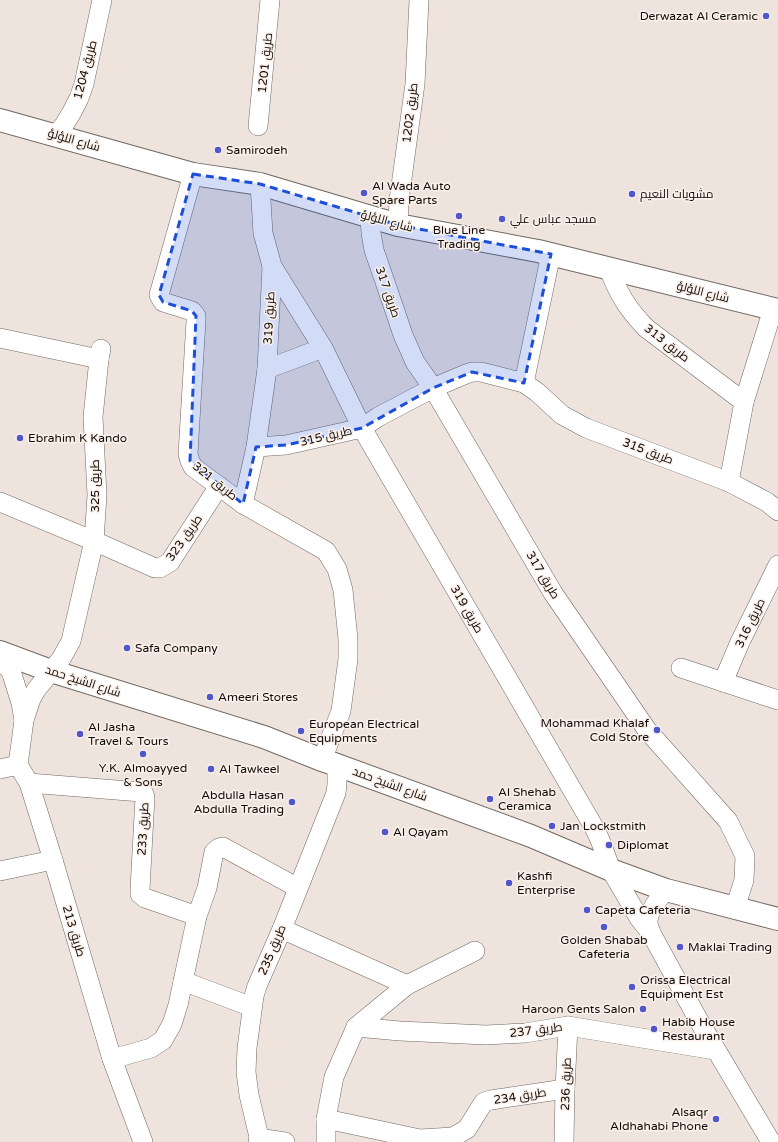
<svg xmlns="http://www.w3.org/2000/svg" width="778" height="1142" font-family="'Varela Round',Cairo,sans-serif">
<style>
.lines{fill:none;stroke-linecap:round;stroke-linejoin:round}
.minor-casing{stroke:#706861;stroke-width:20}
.tertiary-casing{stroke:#706861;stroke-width:24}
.minor{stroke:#fff;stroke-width:19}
.tertiary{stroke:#fff;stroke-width:22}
.marked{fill:#1d4ed8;fill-opacity:0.2;stroke:#1d4ed8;stroke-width:3;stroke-dasharray:8 5;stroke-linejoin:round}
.poi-dot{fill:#5056cc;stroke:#fbf1ea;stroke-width:1.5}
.labels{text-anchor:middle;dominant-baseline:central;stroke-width:3;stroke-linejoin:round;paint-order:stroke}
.poi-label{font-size:12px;fill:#0e0b09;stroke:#fbf1ea;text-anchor:start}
.street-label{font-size:12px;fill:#0e0b09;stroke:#fbf1ea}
</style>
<rect width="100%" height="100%" fill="#eee4dd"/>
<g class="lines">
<defs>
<g id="minor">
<path d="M 258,126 L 270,0"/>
<path d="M 56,135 L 64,125 L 72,112 L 79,98 L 84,84 L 102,0"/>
<path d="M 193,174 L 159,295 L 163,302 L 192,311 L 196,316 L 196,321 L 188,454 L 190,461 L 193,467 L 243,504 L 326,551 L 337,569 L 343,590 L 348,639 L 348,659 L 341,711 L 322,760"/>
<path d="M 260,184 L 263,233 L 272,266 L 323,348 L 362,428 L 595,829 L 600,840 L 611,870 L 639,918 L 651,933 L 699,1021 L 771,1142"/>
<path d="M 370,217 L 371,233 L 374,250 L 396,314 L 403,335 L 415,362 L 433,388 L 553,593 L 647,730 L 728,821 L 745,856 L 744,880 L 735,908"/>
<path d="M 398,225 L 399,200 L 415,84 L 419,0"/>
<path d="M 609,269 C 619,295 627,308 646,328 L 744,402 L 729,482"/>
<path d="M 0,338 L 99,359"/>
<path d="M 101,349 L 99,359 L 93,417 L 97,495 L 94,541 L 71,641 L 61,659 L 36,690 L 31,699 L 24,720 L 18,765 L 29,783 L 53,860 L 112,1059 L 143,1142"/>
<path d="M 267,369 L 323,348"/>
<path d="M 524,383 L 551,254"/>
<path d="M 744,402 L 773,309"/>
<path d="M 256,447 L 286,445 L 362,428 L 378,417 L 433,388 L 466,374 L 472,372 L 481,372 L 524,383 L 537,392 L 562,415 L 586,428 L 729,482 L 767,502 L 778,511"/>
<path d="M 0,502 L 94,541 L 155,568 L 160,568 L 170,562 L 219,486"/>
<path d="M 243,504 L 256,447 L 267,369 L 272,266"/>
<path d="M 0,660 L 11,671 L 21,703 L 24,720"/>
<path d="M 681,668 L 778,700"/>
<path d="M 723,682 L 740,642 L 778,565"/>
<path d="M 0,769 L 18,765"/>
<path d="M 29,783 L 141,792 L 144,794 L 145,797 L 140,889 L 140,894 L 145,898 L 197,916"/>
<path d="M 0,871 L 53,860"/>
<path d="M 282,929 L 407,985"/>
<path d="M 651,933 C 650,930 649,927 648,924 C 647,913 659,898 666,890"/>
<path d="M 183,981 L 252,1007"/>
<path d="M 356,1027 L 400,1031 L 486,1035 L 525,1033 L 568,1026 L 715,1050"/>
<path d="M 112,1059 L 151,1048 L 163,1040 L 172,1024 L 178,1005 L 197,916 L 207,888 L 214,852 L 219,848 L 223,847 L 298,888"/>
<path d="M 326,1119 L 420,1139 L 453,1137 L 467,1129 L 480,1108 L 484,1102 L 491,1100 L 565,1089"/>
<path d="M 258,1138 L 285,1142"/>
<path d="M 259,1142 L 258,1133 L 249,1095 L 246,1072 L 247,1048 L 254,996 L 257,986 L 282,929 L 336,793 L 337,784 L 337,765"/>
<path d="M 326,1142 L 326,1119 L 334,1077 L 356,1027 L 407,985 L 475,951"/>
<path d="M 564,1142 L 565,1089 L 568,1026"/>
</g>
<g id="tertiary">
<path d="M 0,120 L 193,174 L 260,184 L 398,225 L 538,251 L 778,310"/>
<path d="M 0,652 L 51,671 L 264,737 L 322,760 L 337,765 L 531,836 L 611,870 L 666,890 L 778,919"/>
</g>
</defs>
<!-- minor casing -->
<use href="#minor" class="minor-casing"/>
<!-- tertiary casing -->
<use href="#tertiary" class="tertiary-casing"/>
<!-- minor -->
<use href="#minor" class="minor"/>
<!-- tertiary -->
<use href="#tertiary" class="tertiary"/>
</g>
<!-- marked area -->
<path class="marked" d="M 193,174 L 260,184 L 398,225 L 551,254 L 524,383 L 472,372 L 433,388 L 362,428 L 286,445 L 256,447 L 243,504 L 190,461 L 196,316 L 192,311 L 163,302 L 159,295 Z"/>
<!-- markers -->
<g class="poi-dot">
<circle cx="766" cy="16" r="4"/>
<circle cx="218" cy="150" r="4"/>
<circle cx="364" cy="193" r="4"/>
<circle cx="632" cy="194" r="4"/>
<circle cx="459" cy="216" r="4"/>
<circle cx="502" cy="219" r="4"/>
<circle cx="20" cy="438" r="4"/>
<circle cx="127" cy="648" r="4"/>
<circle cx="210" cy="697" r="4"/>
<circle cx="657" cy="730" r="4"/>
<circle cx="301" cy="731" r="4"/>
<circle cx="80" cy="734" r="4"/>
<circle cx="143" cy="754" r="4"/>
<circle cx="211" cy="769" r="4"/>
<circle cx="490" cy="799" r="4"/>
<circle cx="292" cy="802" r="4"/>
<circle cx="552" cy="826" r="4"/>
<circle cx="385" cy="832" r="4"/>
<circle cx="609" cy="845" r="4"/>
<circle cx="509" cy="883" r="4"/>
<circle cx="587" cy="910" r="4"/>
<circle cx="604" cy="927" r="4"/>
<circle cx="680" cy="947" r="4"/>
<circle cx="632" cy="987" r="4"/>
<circle cx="643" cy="1009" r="4"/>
<circle cx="654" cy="1029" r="4"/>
<circle cx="716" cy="1119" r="4"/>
</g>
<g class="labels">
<!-- poi labels -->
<g class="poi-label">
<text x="758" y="16" text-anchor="end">Derwazat Al Ceramic</text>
<text x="226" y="150">Samirodeh</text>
<text x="372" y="186">Al Wada Auto<tspan x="372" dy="14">Spare Parts</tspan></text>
<text x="640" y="194">مشويات النعيم</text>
<text x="510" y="219">مسجد عباس علي</text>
<text x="459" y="230" text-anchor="middle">Blue Line<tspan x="459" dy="14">Trading</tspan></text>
<text x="28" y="438">Ebrahim K Kando</text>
<text x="135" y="648">Safa Company</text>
<text x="218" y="697">Ameeri Stores</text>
<text x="649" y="723" text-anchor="end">Mohammad Khalaf<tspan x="649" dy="14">Cold Store</tspan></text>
<text x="309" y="724">European Electrical<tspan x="309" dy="14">Equipments</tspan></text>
<text x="88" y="727">Al Jasha<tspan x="88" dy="14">Travel &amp; Tours</tspan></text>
<text x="143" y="768" text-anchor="middle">Y.K. Almoayyed<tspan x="143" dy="14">&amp; Sons</tspan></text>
<text x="219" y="769">Al Tawkeel</text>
<text x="498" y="792">Al Shehab<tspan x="498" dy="14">Ceramica</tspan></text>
<text x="284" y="795" text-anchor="end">Abdulla Hasan<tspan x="284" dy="14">Abdulla Trading</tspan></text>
<text x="560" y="826">Jan Lockstmith</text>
<text x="393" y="832">Al Qayam</text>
<text x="617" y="845">Diplomat</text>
<text x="517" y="876">Kashfi<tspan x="517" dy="14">Enterprise</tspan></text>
<text x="595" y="910">Capeta Cafeteria</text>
<text x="604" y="940" text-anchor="middle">Golden Shabab<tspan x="604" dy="14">Cafeteria</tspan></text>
<text x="688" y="947">Maklai Trading</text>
<text x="640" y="980">Orissa Electrical<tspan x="640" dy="14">Equipment Est</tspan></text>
<text x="635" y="1009" text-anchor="end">Haroon Gents Salon</text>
<text x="662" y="1022">Habib House<tspan x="662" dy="14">Restaurant</tspan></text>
<text x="708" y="1112" text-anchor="end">Alsaqr<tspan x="708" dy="14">Aldhahabi Phone</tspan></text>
</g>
<!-- street labels -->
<g class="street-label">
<text transform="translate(265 63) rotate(-84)">طريق 1201</text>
<text transform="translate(85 70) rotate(-75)">طريق 1204</text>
<text transform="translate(410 113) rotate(-83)">طريق 1202</text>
<text transform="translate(74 140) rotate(16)">شارع اللؤلؤ</text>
<text transform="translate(387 221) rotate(15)">شارع اللؤلؤ</text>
<text transform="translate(388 292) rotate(71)">طريق 317</text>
<text transform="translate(703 292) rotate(14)">شارع اللؤلؤ</text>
<text transform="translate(269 318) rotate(-87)">طريق 319</text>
<text transform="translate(667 343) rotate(38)">طريق 313</text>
<text transform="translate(326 436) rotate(-13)">طريق 315</text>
<text transform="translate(648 451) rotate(21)">طريق 315</text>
<text transform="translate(215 481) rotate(39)">طريق 321</text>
<text transform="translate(95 486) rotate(-90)">طريق 325</text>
<text transform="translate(184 538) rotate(-55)">طريق 323</text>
<text transform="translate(543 575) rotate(59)">طريق 317</text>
<text transform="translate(467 609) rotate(60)">طريق 319</text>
<text transform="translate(750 623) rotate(-64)">طريق 316</text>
<text transform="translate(83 681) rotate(18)">شارع الشيخ حمد</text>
<text transform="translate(390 784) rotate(20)">شارع الشيخ حمد</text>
<text transform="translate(143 829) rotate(-87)">طريق 233</text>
<text transform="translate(74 931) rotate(73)">طريق 213</text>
<text transform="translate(272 950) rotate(-67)">طريق 235</text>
<text transform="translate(536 1030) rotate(-7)">طريق 237</text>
<text transform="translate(566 1084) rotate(-88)">طريق 236</text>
<text transform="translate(520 1096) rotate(-9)">طريق 234</text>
</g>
</g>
</svg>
